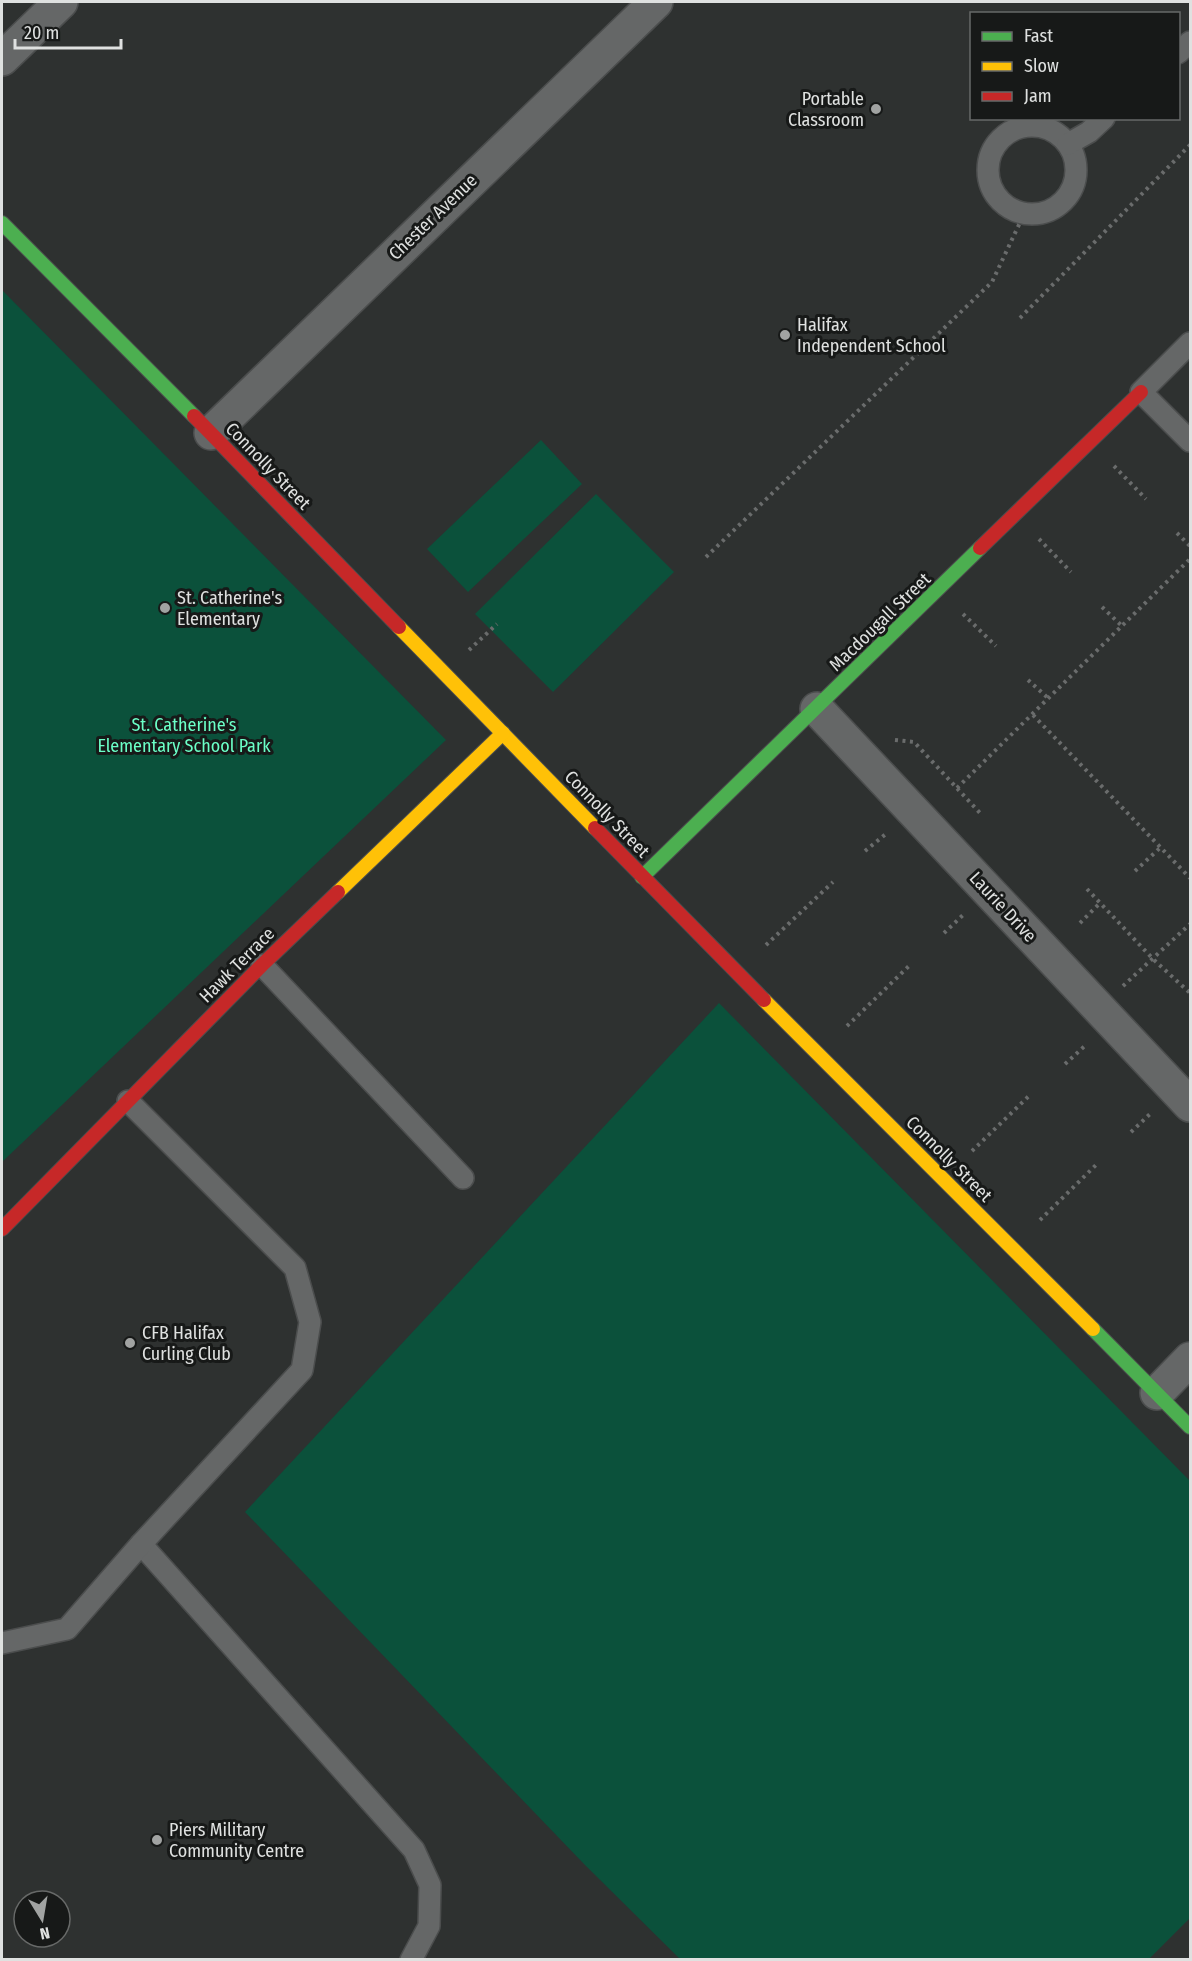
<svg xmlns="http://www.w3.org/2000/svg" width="1192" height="1961" font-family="'Fira Sans Condensed',sans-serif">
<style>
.green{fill:#0b513b}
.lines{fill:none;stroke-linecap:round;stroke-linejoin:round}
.lane-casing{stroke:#4b4d4d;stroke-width:24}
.street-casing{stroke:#4b4d4d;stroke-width:36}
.fast-casing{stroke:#4b4d4d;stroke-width:16}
.slow-casing{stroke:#4b4d4d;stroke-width:16}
.jam-casing{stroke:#4b4d4d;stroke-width:16}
.path{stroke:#6a6c6c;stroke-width:4;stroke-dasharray:3 4.5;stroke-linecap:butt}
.lane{stroke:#656767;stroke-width:21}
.street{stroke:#656767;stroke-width:33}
.fast{stroke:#4caf50;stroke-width:14}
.slow{stroke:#ffc107;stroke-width:14}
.jam{stroke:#c62828;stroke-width:14}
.poi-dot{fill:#a1a3a2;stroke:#171918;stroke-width:2}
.labels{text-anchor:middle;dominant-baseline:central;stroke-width:6;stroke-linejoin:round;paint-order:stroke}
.poi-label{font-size:18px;fill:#dfe1e0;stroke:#171918;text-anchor:start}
.street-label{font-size:18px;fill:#dfe1e0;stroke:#171918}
.park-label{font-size:18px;fill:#6bffc7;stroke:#171918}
</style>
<rect width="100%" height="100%" fill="#2e3130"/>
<!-- green -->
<g class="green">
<path d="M 2,290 L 446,740 L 2,1162 Z"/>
<path d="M 541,440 L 582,484 L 468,592 L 427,549 Z"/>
<path d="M 596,494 L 674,572 L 553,692 L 475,614 Z"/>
<path d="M 719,1003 L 1190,1481 L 1190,1918 L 1149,1959 L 680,1959 L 585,1865 L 245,1512 Z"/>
</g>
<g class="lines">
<defs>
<g id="lane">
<path d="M 1178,53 L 1190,42"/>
<circle cx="1032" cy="170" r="44"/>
<path d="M 1068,144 L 1089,132 L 1104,118"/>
<path d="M 1190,343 L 1141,392 L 1190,441"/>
<path d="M 262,965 L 463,1178"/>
<path d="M 141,1544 L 414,1850 L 430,1885 L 429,1926 L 411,1960"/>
<path d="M 2,1643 L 67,1629 L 141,1544 L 302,1370 L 310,1322 L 295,1268 L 128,1101"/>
</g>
<g id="street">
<path d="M 2,59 L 61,2"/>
<path d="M 211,433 L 656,2"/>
<path d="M 817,709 L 1190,1105"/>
<path d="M 1157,1393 L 1190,1359"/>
</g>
<g id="fast">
<path d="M 2,223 L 194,416"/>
<path d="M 642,877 L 980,548"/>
<path d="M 1093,1329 L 1190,1427"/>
</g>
<g id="slow">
<path d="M 399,627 L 595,828"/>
<path d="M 338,892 L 503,733"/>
<path d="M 764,1000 L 1093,1329"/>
</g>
<g id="jam">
<path d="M 194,416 L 399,627"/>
<path d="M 980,548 L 1141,392"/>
<path d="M 595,828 L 764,1000"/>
<path d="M 2,1229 L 262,965 L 338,892"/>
</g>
</defs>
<!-- lane casing -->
<use href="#lane" class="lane-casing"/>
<!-- street casing -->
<use href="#street" class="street-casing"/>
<!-- fast casing -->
<use href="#fast" class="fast-casing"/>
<!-- slow casing -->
<use href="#slow" class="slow-casing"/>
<!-- jam casing -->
<use href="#jam" class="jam-casing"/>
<!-- path -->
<g class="path">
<path d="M 1020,318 L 1190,145"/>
<path d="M 1114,466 L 1146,499"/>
<path d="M 1177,533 L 1190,546"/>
<path d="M 1039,539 L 1071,572"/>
<path d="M 706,557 L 992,282 L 1024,214"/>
<path d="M 1102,607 L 1122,626"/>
<path d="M 963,614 L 996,646"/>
<path d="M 469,650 L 497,624"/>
<path d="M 1028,680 L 1049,699"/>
<path d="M 1033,715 L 1190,878"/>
<path d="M 895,740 L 914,742 L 980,813"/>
<path d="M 957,788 L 1190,559"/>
<path d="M 865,851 L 887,833"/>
<path d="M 1135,871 L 1161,847"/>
<path d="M 1087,889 L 1153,959 L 1190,993"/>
<path d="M 1080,923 L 1101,902"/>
<path d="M 944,933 L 963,915"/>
<path d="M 766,945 L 833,882"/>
<path d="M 1123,986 L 1190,924"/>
<path d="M 847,1026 L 911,964"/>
<path d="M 1065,1064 L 1087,1044"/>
<path d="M 1131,1132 L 1150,1114"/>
<path d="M 972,1151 L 1031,1094"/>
<path d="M 1040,1220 L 1098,1163"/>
</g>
<!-- lane -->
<use href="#lane" class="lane"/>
<!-- street -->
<use href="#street" class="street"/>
<!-- fast -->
<use href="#fast" class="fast"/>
<!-- slow -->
<use href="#slow" class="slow"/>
<!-- jam -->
<use href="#jam" class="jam"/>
</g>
<!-- markers -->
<g class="poi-dot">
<circle cx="876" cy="109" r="6"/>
<circle cx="785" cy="335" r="6"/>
<circle cx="165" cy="608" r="6"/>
<circle cx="130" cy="1343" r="6"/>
<circle cx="157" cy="1840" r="6"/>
</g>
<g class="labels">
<!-- poi labels -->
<g class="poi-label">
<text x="864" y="99" text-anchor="end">Portable<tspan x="864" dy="21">Classroom</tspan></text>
<text x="797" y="325">Halifax<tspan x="797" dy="21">Independent School</tspan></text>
<text x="177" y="598">St. Catherine's<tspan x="177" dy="21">Elementary</tspan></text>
<text x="142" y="1333">CFB Halifax<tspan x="142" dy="21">Curling Club</tspan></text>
<text x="169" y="1830">Piers Military<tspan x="169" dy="21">Community Centre</tspan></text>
</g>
<!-- street labels -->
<g class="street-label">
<text transform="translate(433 217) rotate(-44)">Chester Avenue</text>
<text transform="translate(268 466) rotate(46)">Connolly Street</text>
<text transform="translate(880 622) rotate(-44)">Macdougall Street</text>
<text transform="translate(607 814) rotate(46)">Connolly Street</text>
<text transform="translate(1003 907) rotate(47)">Laurie Drive</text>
<text transform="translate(237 965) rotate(-45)">Hawk Terrace</text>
<text transform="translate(949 1159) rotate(45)">Connolly Street</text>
</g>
<!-- park labels -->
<g class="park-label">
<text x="184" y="725">St. Catherine's<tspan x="184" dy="21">Elementary School Park</tspan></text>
</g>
</g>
<!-- border -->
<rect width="1192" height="1961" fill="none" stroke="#dfe1e0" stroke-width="6"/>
<!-- legend -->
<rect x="970" y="12" width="210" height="108" fill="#171918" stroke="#676968" stroke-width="1.5"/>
<rect x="982" y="32" width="30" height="9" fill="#4caf50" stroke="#676968" stroke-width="1.5"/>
<text x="1024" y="42" font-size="18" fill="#dfe1e0">Fast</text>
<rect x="982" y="62" width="30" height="9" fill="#ffc107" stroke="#676968" stroke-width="1.5"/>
<text x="1024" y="72" font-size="18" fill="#dfe1e0">Slow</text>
<rect x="982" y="92" width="30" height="9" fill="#c62828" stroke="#676968" stroke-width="1.5"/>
<text x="1024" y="102" font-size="18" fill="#dfe1e0">Jam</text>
<!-- north arrow -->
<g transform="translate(42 1919) rotate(169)"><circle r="28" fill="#171918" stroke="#676968" stroke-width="1.5"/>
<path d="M0-4.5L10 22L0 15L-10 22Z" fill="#a1a3a2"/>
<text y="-9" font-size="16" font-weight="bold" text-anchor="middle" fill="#dfe1e0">N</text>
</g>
<!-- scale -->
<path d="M15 39v9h106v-9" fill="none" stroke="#dfe1e0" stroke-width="3"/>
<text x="24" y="39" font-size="18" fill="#dfe1e0" stroke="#171918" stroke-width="4.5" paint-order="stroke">20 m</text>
</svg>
